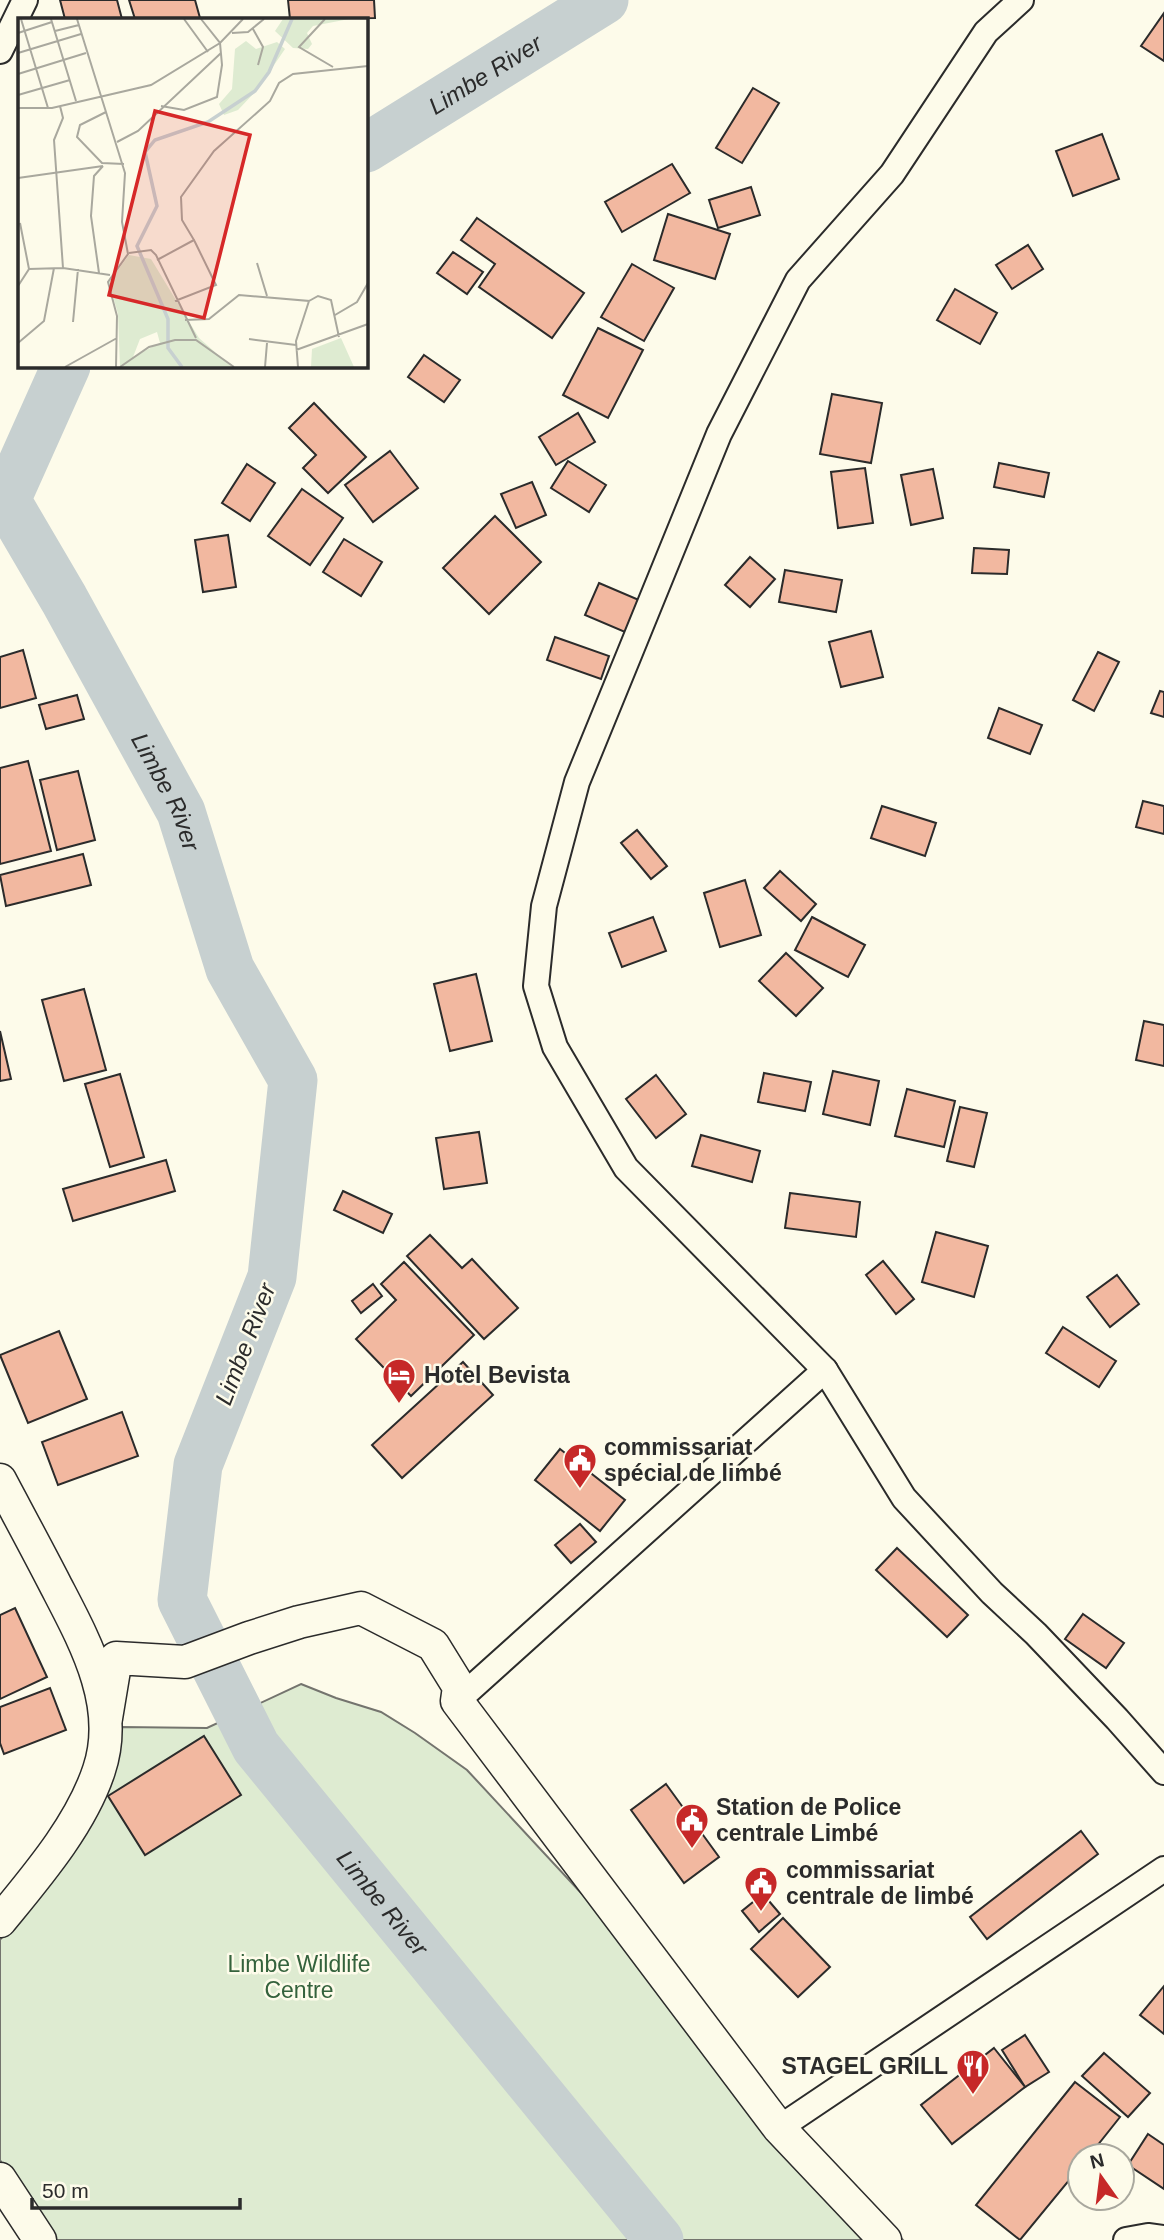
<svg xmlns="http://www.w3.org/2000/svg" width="1164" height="2240" font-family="Arial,sans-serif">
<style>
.green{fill:#deebd1;stroke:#74746e;stroke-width:2}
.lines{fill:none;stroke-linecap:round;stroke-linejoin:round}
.river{stroke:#c7d0d0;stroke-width:49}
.building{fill:#f2b8a0;stroke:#2b2b2b;stroke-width:2}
.minor-casing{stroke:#2b2b2b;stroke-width:28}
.tertiary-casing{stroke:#2b2b2b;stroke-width:35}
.minor{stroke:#fdfbea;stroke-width:24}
.tertiary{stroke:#fdfbea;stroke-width:32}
.labels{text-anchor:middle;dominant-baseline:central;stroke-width:5;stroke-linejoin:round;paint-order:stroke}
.poi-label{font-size:23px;font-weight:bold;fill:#2b2b2b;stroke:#fdfbea;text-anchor:start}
.park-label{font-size:23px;fill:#34623c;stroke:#fdfbea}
.water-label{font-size:24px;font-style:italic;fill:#2b2b2b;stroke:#fdfbea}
.inset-river{fill:none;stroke:#c7d0d0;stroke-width:3.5}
.inset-road{fill:none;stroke:#a9a89e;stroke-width:2}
.view{fill:#d62828;fill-opacity:0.15;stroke:#d62828;stroke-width:3.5}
.inset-edge{fill:none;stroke:#2b2b2b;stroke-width:3.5}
</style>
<rect width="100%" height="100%" fill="#fdfbea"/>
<!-- green -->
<path class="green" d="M 301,1684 L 336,1698 L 381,1712 L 415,1733 L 467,1770 L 903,2240 L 51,2240 L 0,2160 L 0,1940 L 20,1915 L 117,1747 L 122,1727 L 207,1728 Z"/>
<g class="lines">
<!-- river -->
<g class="river">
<path id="s1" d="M 366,148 L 604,0"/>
<path id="s2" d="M 66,366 L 6,500 L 64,599 L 181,812 L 230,969 L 293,1080 L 272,1277 L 198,1465 L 182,1600 L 256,1747 L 659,2240"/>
</g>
</g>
<!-- building -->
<g class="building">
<path d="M 60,0 L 117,0 L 122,19 L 65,19 Z"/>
<path d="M 129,0 L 195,0 L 200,18 L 135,19 Z"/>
<path d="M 288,0 L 374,0 L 375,18 L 290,19 Z"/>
<path d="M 1164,13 L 1164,61 L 1141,46 Z"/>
<path d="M 753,88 L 779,103 L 742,163 L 716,148 Z"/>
<path d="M 1102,134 L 1119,179 L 1073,196 L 1056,151 Z"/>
<path d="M 672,164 L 690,193 L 622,232 L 605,202 Z"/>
<path d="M 751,187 L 760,215 L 718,228 L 709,200 Z"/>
<path d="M 668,214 L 730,234 L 715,279 L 654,260 Z"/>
<path d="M 477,218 L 584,293 L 552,338 L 479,287 L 495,264 L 461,240 Z"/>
<path d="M 1028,245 L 1043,269 L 1012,289 L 996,265 Z"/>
<path d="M 453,252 L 483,272 L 467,294 L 437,273 Z"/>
<path d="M 632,264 L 674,288 L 644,341 L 601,317 Z"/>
<path d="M 955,289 L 997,313 L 980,344 L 937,320 Z"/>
<path d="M 598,328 L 643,350 L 608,418 L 563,395 Z"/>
<path d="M 424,355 L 460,380 L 444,402 L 408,377 Z"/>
<path d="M 832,394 L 882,403 L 871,463 L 820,454 Z"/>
<path d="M 314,403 L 366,457 L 328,493 L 303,468 L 316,455 L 289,428 Z"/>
<path d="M 578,413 L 595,442 L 556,465 L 539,437 Z"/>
<path d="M 390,451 L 418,488 L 373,522 L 345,485 Z"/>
<path d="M 568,461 L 606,485 L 589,512 L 551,488 Z"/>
<path d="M 999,463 L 1049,473 L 1044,497 L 994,487 Z"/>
<path d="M 247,464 L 275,483 L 250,521 L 222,503 Z"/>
<path d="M 865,468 L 873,523 L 838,528 L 831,472 Z"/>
<path d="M 933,469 L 943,518 L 911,525 L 901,475 Z"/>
<path d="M 532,482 L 546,515 L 516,528 L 501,494 Z"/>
<path d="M 302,489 L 343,518 L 310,565 L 268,536 Z"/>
<path d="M 495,516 L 541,562 L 489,614 L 443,568 Z"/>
<path d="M 228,535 L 236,587 L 203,592 L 195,540 Z"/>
<path d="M 344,539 L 382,562 L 361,596 L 323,572 Z"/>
<path d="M 974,548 L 1009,550 L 1007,574 L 972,573 Z"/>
<path d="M 750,557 L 775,579 L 750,607 L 725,585 Z"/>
<path d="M 785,570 L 842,580 L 836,612 L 779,602 Z"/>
<path d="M 599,583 L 646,603 L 632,635 L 585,615 Z"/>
<path d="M 871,631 L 883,677 L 841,687 L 829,642 Z"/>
<path d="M 555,637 L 609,656 L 601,679 L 547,660 Z"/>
<path d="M 23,650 L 36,698 L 0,708 L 0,657 Z"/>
<path d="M 1098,652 L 1119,662 L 1094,711 L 1073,700 Z"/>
<path d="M 1160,691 L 1164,692 L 1164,717 L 1151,713 Z"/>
<path d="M 77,695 L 84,719 L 46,729 L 39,705 Z"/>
<path d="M 999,708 L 1042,725 L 1030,754 L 988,738 Z"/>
<path d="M 28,761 L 51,851 L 0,864 L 0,768 Z"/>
<path d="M 78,771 L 95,840 L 57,850 L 40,780 Z"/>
<path d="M 1143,801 L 1164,806 L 1164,834 L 1136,827 Z"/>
<path d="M 882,806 L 936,823 L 925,856 L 871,838 Z"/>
<path d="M 637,830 L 667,866 L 651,879 L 621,843 Z"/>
<path d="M 83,854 L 91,885 L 6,906 L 0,875 Z"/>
<path d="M 780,871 L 816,904 L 801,921 L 764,888 Z"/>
<path d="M 745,880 L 761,935 L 720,947 L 704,893 Z"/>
<path d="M 653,917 L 666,951 L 622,967 L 609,933 Z"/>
<path d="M 812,917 L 865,945 L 848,977 L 795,950 Z"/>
<path d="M 786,953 L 823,988 L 796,1016 L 759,981 Z"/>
<path d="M 476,974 L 492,1041 L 450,1051 L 434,984 Z"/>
<path d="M 84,989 L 106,1070 L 64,1081 L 42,1000 Z"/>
<path d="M 1144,1021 L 1164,1025 L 1164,1066 L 1136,1060 Z"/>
<path d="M 0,1031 L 11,1079 L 0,1081 Z"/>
<path d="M 833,1071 L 879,1081 L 870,1125 L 823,1114 Z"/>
<path d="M 764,1073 L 811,1082 L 805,1111 L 758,1102 Z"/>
<path d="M 120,1074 L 144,1157 L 110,1167 L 85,1084 Z"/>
<path d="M 656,1075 L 686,1114 L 656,1138 L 626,1099 Z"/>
<path d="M 907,1089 L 955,1101 L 944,1147 L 895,1136 Z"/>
<path d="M 960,1107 L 987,1113 L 974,1167 L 947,1161 Z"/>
<path d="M 479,1132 L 487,1183 L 444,1189 L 436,1138 Z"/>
<path d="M 701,1135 L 760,1151 L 752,1182 L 692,1166 Z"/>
<path d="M 166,1160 L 175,1191 L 73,1221 L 63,1189 Z"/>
<path d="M 343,1191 L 392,1214 L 383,1233 L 334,1210 Z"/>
<path d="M 790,1193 L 860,1202 L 856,1237 L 785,1228 Z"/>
<path d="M 936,1232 L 988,1246 L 974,1297 L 922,1282 Z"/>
<path d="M 430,1235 L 462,1268 L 472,1259 L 518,1308 L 484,1339 L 407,1256 Z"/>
<path d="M 883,1261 L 914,1299 L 896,1314 L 866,1275 Z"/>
<path d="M 404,1262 L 474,1335 L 411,1396 L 356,1339 L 396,1300 L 381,1284 Z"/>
<path d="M 1117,1275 L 1139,1304 L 1110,1327 L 1087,1297 Z"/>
<path d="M 373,1284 L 382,1296 L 361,1313 L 352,1301 Z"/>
<path d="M 1063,1327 L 1116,1361 L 1099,1387 L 1046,1353 Z"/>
<path d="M 59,1331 L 87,1399 L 28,1423 L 0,1355 Z"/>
<path d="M 463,1362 L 493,1395 L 402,1478 L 372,1445 Z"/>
<path d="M 122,1412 L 138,1456 L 58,1485 L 42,1442 Z"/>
<path d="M 560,1449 L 625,1500 L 600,1531 L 535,1480 Z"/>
<path d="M 580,1524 L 596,1542 L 571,1563 L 555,1545 Z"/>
<path d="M 897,1548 L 968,1615 L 947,1637 L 876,1570 Z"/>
<path d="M 15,1608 L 47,1677 L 0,1699 L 0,1615 Z"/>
<path d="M 1083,1614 L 1124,1643 L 1106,1668 L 1065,1639 Z"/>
<path d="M 50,1688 L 66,1730 L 4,1754 L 0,1743 L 0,1707 Z"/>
<path d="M 204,1736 L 241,1795 L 145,1855 L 108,1796 Z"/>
<path d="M 666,1784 L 719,1857 L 684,1883 L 631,1810 Z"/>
<path d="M 1081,1831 L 1098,1854 L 987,1939 L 970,1917 Z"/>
<path d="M 763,1894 L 780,1914 L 759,1932 L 742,1911 Z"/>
<path d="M 783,1918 L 830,1967 L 798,1997 L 751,1949 Z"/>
<path d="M 1164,1986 L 1164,2034 L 1140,2015 Z"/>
<path d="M 1025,2035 L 1049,2072 L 1025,2087 L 1002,2050 Z"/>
<path d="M 994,2048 L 1025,2087 L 952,2144 L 921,2105 Z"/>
<path d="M 1104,2053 L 1150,2093 L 1128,2117 L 1082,2076 Z"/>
<path d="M 1075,2082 L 1120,2117 L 1089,2156 L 1080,2156 L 1080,2167 L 1020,2240 L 976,2205 Z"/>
<path d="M 1148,2134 L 1164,2145 L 1164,2189 L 1128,2165 Z"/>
</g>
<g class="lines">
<defs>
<g id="minor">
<path d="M 0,51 L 25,0"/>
<path d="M 825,1370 L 904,1498 L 992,1593 L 1036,1634 L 1117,1719 L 1164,1772"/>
<path d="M 457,1701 L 825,1370 L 626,1168 L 555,1047 L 536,986 L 544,906 L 577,782 L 629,655 L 719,434 L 798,280 L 892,174 L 986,32 L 1021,0"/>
<path d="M 779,2128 L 1164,1869"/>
<path d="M 1126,2240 L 1148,2236 L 1164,2238"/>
</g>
<g id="tertiary">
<path d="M 0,1480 C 18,1514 37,1549 55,1584 C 84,1640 121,1705 99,1770 C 81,1825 36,1877 0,1921"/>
<path d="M 106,1718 L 116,1658 L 185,1662 L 249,1638 L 299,1622 L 361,1608 L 433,1645 L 459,1687 L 457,1701 L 779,2128 L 885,2240"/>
<path d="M 0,2179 L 40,2240"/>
</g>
</defs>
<!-- minor casing -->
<use href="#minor" class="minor-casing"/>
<!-- tertiary casing -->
<use href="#tertiary" class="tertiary-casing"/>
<!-- minor -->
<use href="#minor" class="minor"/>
<!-- tertiary -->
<use href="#tertiary" class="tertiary"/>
</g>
<!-- icons -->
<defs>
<symbol id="hotel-pin" viewBox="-11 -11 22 30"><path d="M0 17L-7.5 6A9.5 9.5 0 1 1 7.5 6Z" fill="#c62828" stroke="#fdfbea"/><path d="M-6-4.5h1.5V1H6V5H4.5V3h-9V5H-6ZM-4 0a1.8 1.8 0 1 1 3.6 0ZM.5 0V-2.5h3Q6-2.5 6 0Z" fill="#fff"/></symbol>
<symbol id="civic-pin" viewBox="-11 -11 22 30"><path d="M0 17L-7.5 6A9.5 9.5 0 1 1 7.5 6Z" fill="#c62828" stroke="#fdfbea"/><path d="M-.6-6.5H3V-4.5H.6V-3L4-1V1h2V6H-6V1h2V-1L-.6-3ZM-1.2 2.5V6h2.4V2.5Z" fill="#fff"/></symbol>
<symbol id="restaurant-pin" viewBox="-11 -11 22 30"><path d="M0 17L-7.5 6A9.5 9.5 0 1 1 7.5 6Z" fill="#c62828" stroke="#fdfbea"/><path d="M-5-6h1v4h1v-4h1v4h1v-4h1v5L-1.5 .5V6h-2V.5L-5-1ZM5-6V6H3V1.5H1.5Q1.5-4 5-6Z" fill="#fff"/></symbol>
</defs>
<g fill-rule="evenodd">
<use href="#hotel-pin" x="380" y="1356" width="38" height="52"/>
<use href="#civic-pin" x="561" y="1441" width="38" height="52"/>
<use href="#civic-pin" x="673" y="1801" width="38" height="52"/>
<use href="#civic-pin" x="742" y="1864" width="38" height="52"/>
<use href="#restaurant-pin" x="954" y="2047" width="38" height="52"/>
</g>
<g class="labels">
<!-- poi labels -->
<g class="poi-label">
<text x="424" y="1375">Hotel Bevista</text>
<text x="604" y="1447">commissariat<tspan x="604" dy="26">spécial de limbé</tspan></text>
<text x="716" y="1807">Station de Police<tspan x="716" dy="26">centrale Limbé</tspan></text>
<text x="786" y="1870">commissariat<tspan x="786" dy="26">centrale de limbé</tspan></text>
<text x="948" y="2066" text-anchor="end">STAGEL GRILL</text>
</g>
<!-- park labels -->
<g class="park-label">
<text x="299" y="1964">Limbe Wildlife<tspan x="299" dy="26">Centre</tspan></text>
</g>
<!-- water labels -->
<g class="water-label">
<text stroke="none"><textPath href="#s1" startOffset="140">Limbe River</textPath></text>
<text stroke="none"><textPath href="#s2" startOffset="480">Limbe River</textPath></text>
<text transform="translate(245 1344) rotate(-69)">Limbe River</text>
<text stroke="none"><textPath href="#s2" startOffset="1698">Limbe River</textPath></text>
</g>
</g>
<!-- overview -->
<g transform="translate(18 18)">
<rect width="350" height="350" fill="#fdfbea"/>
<path d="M 265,1 L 331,1 L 295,8 L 289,15 L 294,26 L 290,31 L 275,30 L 257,13 ZM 228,23 L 238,31 L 259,24 L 267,31 L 239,72 L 220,92 L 206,97 L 201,86 L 214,71 L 217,31 ZM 111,237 L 133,241 L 181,320 L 214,349 L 102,349 L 100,296 L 91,264 ZM 139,314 L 142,325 L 115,339 L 122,321 ZM 323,320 L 336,349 L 293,349 L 294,331 Z" fill="#deebd1" fill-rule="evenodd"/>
<path class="inset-river" d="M 164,349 L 150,330 L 150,301 L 119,228 L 139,188 L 127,134 L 137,122 L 190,104 L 237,73 L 251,54 L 274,1"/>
<path class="inset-road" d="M 3,1 L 30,90M 33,1 L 58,83M 59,1 L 107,155 L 104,204 L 110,236 L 90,264 L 99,298 L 98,349M 166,1 L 190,34M 307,1 L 281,29 L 315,49M 235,11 L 245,29 L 240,47M 37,13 L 61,7M 0,15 L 34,4M 214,15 L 230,14 L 246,1M 0,35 L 63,16M 0,56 L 68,35M 0,77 L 52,62M 42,88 L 45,100 L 36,122 L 45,250M 143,88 L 166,92 L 199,79 L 204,47 L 202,25 L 183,1M 0,90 L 34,90 L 133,67 L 202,25 L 225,1M 88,94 L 62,107 L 59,119 L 84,145 L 106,146M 99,124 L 120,113 L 203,35M 0,160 L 85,148M 111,235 L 133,232 L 138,237 L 178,320M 139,242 L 176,222 L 164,202 L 163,179 L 196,133 L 252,83 L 261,65 L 275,56 L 350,48M 239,245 L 249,278M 11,251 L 45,250 L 92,257M 81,255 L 73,198 L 76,158 L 85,148M 0,268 L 11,251 L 2,205M 157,283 L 198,267 L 176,222M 291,283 L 300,278 L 313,282 L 321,319M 317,297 L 339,284 L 350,265M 167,302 L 191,301 L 221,277 L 291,283 L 278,323 L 280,349M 55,304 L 60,251M 231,321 L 278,327M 0,325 L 26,303 L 36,250M 278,332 L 350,306M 47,349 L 99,320M 102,349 L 131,329 L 157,322 L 178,322 L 216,349M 247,349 L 249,325"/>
<path class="view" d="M 137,93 L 232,117 L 186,300 L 91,277 Z"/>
<rect width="350" height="350" class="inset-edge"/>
</g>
<!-- north arrow -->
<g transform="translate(1101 2177) rotate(346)"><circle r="33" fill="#fdfbea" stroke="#a9a89e" stroke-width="2"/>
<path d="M0-5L12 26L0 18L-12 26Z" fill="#c62828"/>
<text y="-10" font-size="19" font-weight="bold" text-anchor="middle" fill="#2b2b2b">N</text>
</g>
<!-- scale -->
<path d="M32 2198v10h208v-10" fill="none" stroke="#2b2b2b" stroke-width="3.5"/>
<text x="42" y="2198" font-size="21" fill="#2b2b2b" stroke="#fdfbea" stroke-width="5" paint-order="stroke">50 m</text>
</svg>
